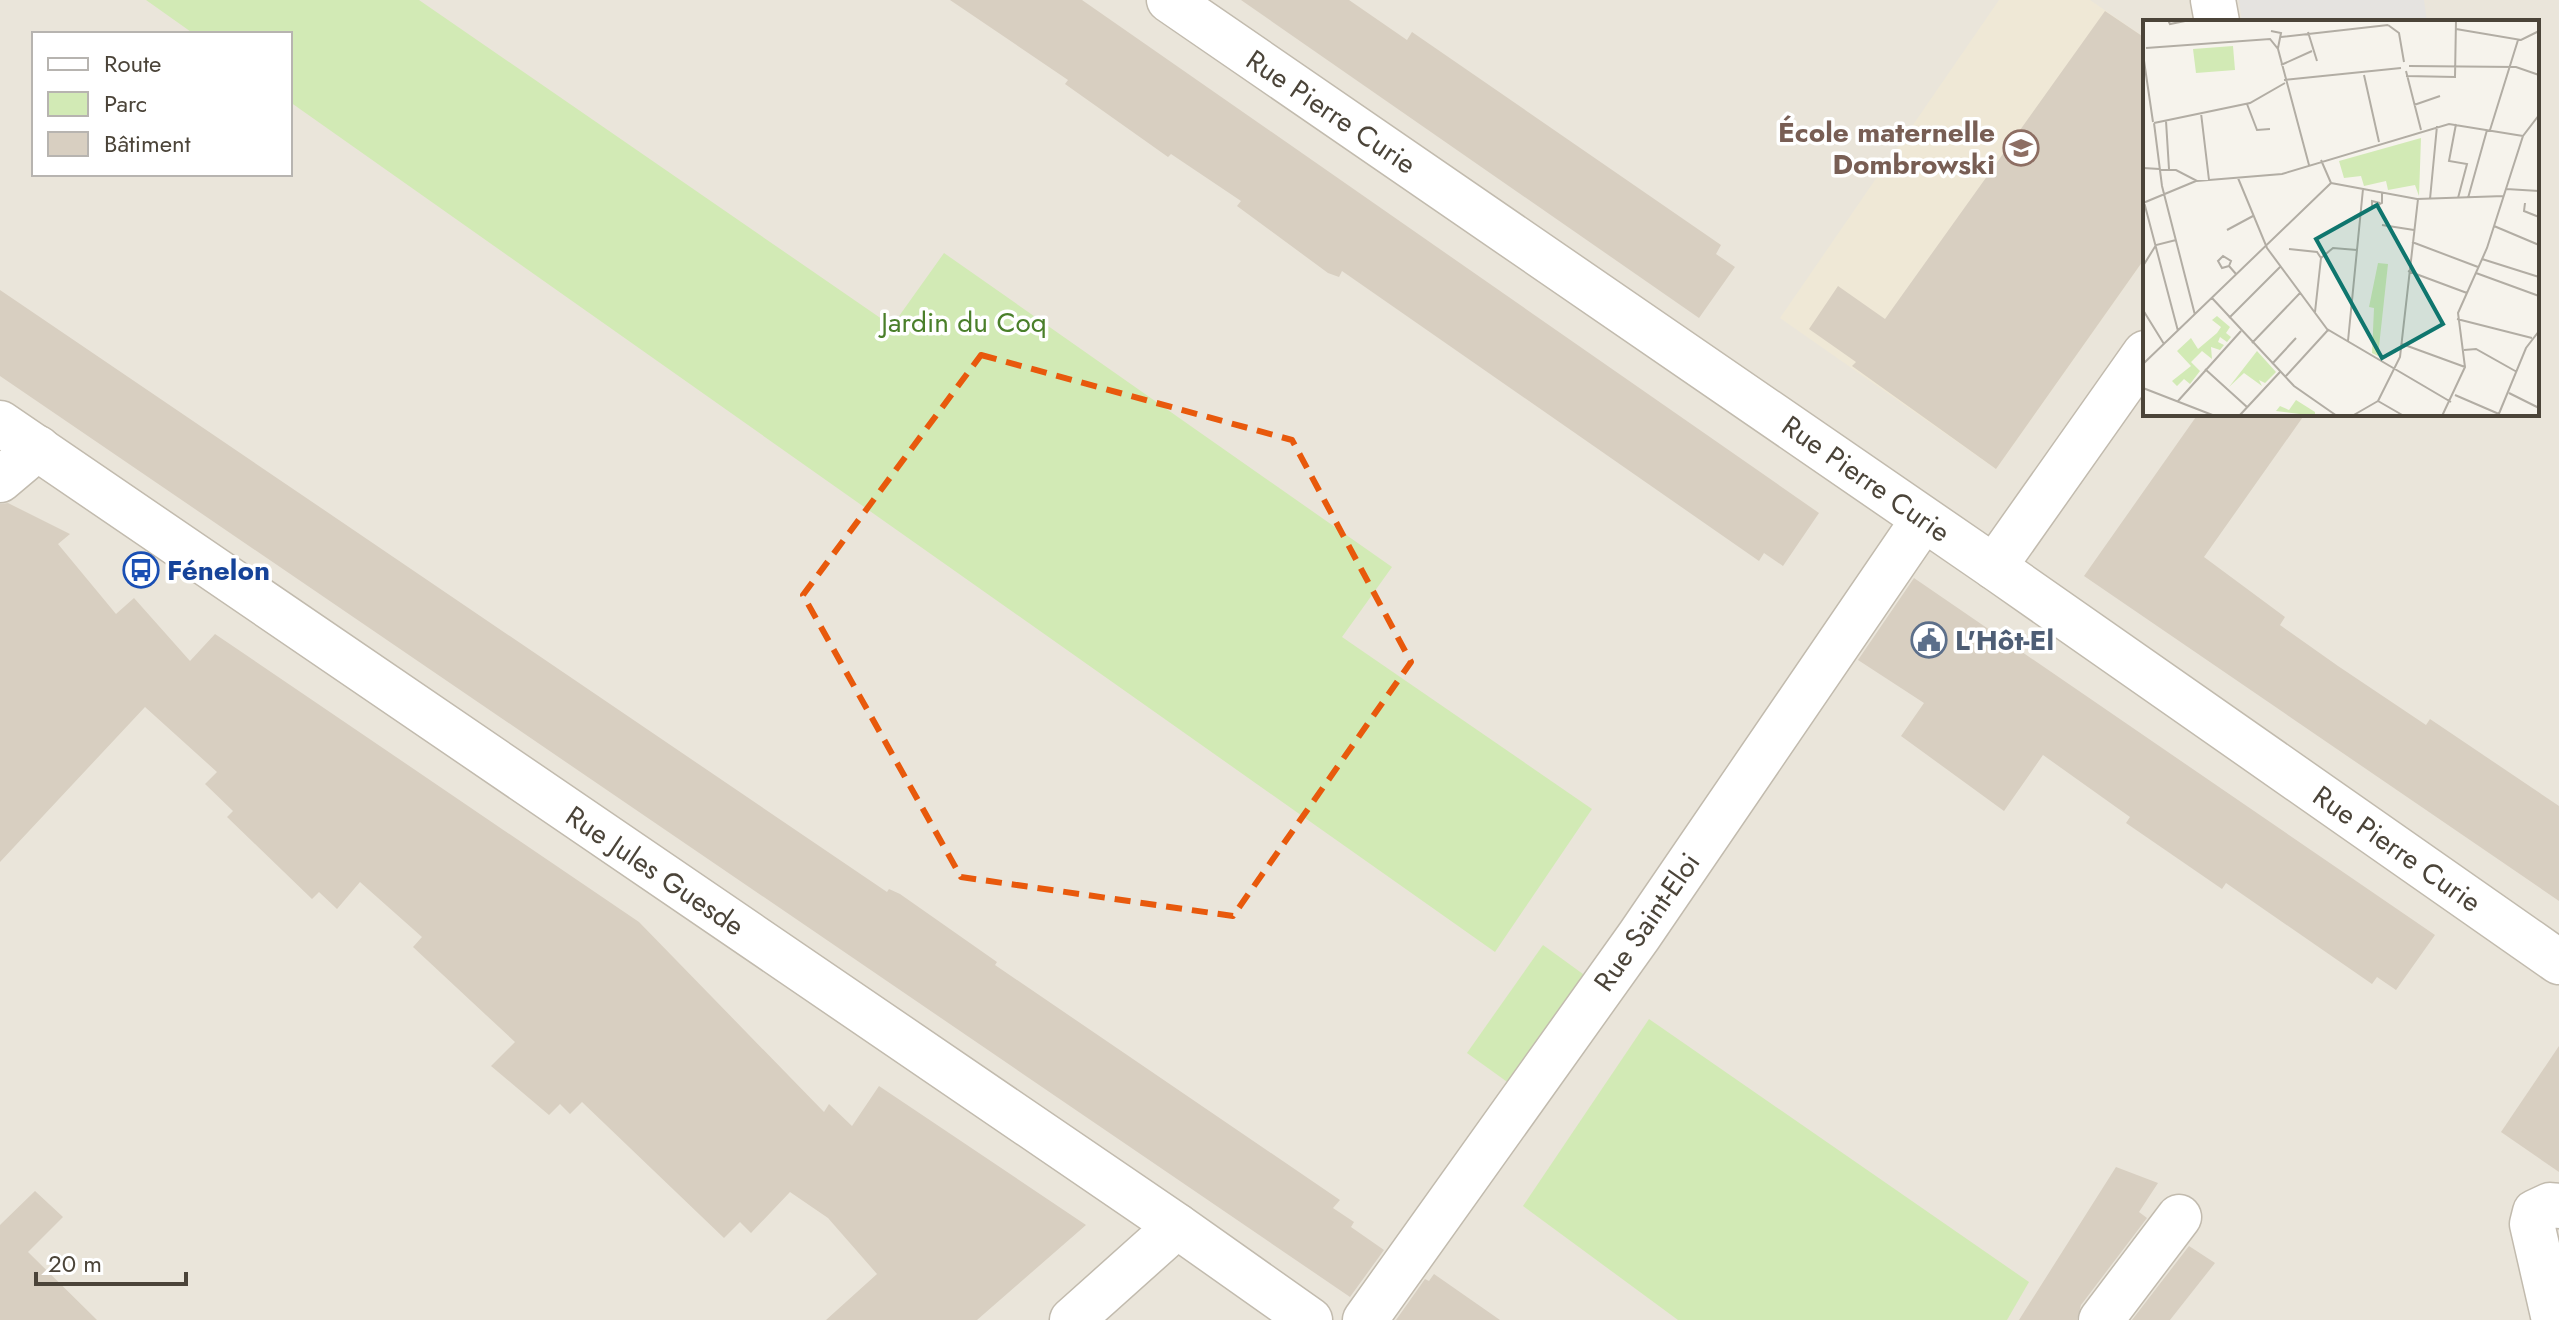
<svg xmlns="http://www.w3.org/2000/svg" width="2559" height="1320" font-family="Jost,sans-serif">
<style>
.residential{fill:#eae5da;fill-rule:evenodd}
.education{fill:#efe8d6}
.green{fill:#d2eab5}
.parking{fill:#e5e3e0}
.building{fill:#d8cfc1}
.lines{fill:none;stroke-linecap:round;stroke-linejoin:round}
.street-casing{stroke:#c2bbae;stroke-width:47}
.street{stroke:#fff;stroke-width:44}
.marked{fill:none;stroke:#e8590c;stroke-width:6;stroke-dasharray:16 10;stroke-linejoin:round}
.labels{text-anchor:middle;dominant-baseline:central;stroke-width:7;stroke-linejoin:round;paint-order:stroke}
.street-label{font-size:28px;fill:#4b4439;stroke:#fff}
.education-label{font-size:28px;font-weight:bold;fill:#785e54;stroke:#fff;text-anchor:end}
.park-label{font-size:28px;fill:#4a7f2a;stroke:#fff}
.transit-label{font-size:28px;font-weight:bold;fill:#164399;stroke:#fff;text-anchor:start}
.service-label{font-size:28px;font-weight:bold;fill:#4e5e75;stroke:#fff;text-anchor:start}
.inset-road{fill:none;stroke:#b2ada4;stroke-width:2}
.view{fill:#0f766e;fill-opacity:0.15;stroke:#0f766e;stroke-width:4}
.inset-edge{fill:none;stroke:#4b4439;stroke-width:4}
</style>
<rect width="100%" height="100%" fill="#f6f3ec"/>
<!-- residential -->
<path class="residential" d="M 0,0 L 2559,0 L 2559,1320 L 0,1320 ZM 2145,22 L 2537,22 L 2537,414 L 2145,414 ZM 34,34 L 290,34 L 290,174 L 34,174 Z"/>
<!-- education -->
<path class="education" d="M 1999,0 L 2090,0 L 2145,38 L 2145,258 L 1996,469 L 1780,318 Z"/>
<!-- green -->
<g class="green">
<path d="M 146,0 L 419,0 L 892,326 L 944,253 L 1392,567 L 1342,637 L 1592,809 L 1495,952 L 290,102 L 290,34 L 194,34 Z"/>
<path d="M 1543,945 L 1594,982 L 1517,1089 L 1467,1053 Z"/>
<path d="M 1649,1019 L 2029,1282 L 2007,1320 L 1678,1320 L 1523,1206 Z"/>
</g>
<!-- parking -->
<path class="parking" d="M 2239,0 L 2424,0 L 2427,22 L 2242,22 Z"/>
<!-- building -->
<g class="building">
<path d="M 950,0 L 1082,0 L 1819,513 L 1783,566 L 1764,553 L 1759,561 L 1342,271 L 1339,277 L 1328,273 L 1237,206 L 1241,201 L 1171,154 L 1168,157 L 1065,84 L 1068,80 Z"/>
<path d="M 1241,0 L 1349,0 L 1407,40 L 1412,32 L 1721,245 L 1716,254 L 1735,267 L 1699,318 Z"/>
<path d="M 2105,11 L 2145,38 L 2145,258 L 1996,469 L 1852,366 L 1856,362 L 1809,329 L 1838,286 L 1885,319 Z"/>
<path d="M 0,290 L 887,892 L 889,889 L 900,894 L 997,962 L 995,965 L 1340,1200 L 1333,1208 L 1354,1222 L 1351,1227 L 1384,1250 L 1350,1297 L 0,376 Z"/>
<path d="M 2198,414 L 2305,414 L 2204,557 L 2285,617 L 2280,625 L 2338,666 L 2426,725 L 2430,719 L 2559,806 L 2559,901 L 2084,576 Z"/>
<path d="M 8,503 L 70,534 L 58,544 L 116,614 L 134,598 L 190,661 L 215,634 L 639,922 L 824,1112 L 829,1104 L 852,1126 L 879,1086 L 1086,1225 L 977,1320 L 826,1320 L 877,1274 L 828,1218 L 790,1192 L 751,1233 L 740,1222 L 724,1238 L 582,1102 L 570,1114 L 560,1104 L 549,1115 L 491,1066 L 515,1042 L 413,947 L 422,937 L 360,882 L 337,909 L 319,892 L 312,899 L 227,817 L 233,811 L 205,784 L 217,772 L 145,707 L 0,862 L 0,504 Z"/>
<path d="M 1914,578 L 2435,935 L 2396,990 L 2377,977 L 2372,984 L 2226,883 L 2222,889 L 2126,823 L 2130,817 L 2043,755 L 2004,811 L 1901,736 L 1924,703 L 1858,660 Z"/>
<path d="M 2559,1046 L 2559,1172 L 2501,1132 Z"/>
<path d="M 2116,1167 L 2158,1183 L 2139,1212 L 2147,1218 L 2081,1305 L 2077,1320 L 2019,1320 Z"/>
<path d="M 35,1191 L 63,1217 L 28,1252 L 97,1320 L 0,1320 L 0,1225 Z"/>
<path d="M 2189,1246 L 2215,1263 L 2170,1320 L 2132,1320 Z"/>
<path d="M 1434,1274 L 1500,1320 L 1396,1320 L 1425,1279 L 1429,1281 Z"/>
</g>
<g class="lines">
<defs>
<g id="street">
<path d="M 1169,0 L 1994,567 L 2559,962"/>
<path d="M 2213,0 L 2217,22"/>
<path d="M 0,423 L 1177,1226 L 1310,1320"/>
<path d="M 0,480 L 38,448"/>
<path d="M 1994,567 L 2145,353"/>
<path d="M 1072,1320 L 1177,1226"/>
<path d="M 1365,1320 L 1639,936 L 1923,520"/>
<path d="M 2101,1320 L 2179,1217"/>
<path d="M 2554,1320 L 2532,1224 L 2535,1212 L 2550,1205 L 2559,1206"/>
</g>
</defs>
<!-- street casing -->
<use href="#street" class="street-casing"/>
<!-- street -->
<use href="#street" class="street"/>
</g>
<!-- marked area -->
<path class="marked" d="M 981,355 L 1292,440 L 1411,662 L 1233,916 L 961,877 L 803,595 Z"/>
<!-- icons -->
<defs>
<symbol id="school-ring" viewBox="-11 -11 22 22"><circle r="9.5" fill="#fff" stroke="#8d6e63" stroke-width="1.5"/><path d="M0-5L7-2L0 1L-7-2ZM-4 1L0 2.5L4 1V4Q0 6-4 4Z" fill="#8d6e63"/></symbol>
<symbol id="bus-ring" viewBox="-11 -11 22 22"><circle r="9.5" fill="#fff" stroke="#1a4fb4" stroke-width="1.5"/><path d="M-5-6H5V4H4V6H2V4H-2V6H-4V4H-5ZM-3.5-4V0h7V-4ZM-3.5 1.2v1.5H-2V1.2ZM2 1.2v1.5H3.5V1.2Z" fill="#1a4fb4"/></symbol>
<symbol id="civic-ring" viewBox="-11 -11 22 22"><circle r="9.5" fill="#fff" stroke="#5c6f8a" stroke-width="1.5"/><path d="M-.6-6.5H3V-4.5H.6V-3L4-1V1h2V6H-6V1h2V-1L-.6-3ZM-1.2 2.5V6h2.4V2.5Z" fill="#5c6f8a"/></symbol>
</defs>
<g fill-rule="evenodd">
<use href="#school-ring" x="2001" y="128" width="40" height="40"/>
<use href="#bus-ring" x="121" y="550" width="40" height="40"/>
<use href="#civic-ring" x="1909" y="620" width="40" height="40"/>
</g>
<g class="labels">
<!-- street labels -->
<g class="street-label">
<text transform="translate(1331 112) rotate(34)">Rue Pierre Curie</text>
<text transform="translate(1866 479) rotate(35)">Rue Pierre Curie</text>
<text transform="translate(2397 849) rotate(35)">Rue Pierre Curie</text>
<text transform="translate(655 871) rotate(34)">Rue Jules Guesde</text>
<text transform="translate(1647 922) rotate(-55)">Rue Saint-Eloi</text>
</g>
<!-- education labels -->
<g class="education-label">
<text x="1995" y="132">École maternelle<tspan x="1995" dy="32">Dombrowski</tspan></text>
</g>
<!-- park labels -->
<g class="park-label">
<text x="964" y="322">Jardin du Coq</text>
</g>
<!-- transit labels -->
<g class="transit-label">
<text x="167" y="570">Fénelon</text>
</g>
<!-- service labels -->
<g class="service-label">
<text x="1955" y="640">L'Hôt-El</text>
</g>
</g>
<!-- overview -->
<g transform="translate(2143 20)">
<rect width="396" height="396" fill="#f6f3ec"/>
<path d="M 90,26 L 92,50 L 53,53 L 50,29 ZM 278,118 L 276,176 L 272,165 L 245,170 L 243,161 L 221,166 L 218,156 L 201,158 L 196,141 ZM 235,243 L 245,244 L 235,336 L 229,333 L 231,288 L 226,287 ZM 74,296 L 87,307 L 83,313 L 88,317 L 84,322 L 77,317 L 75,322 L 81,325 L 77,330 L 68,327 L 69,339 L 59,331 L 48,342 L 57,351 L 47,364 L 41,359 L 34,366 L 29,361 L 48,346 L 34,331 L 48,318 L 55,329 L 74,313 L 78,307 L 69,300 ZM 114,331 L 133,352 L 122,363 L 116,360 L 119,366 L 101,353 L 86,367 ZM 153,380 L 172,392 L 172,396 L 133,391 L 137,386 L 146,390 Z" fill="#d2eab5"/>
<path class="inset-road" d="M 25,0 L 27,4 L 47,0M 245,5 L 256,13 L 261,42M 313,9 L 378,20 L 396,11M 128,11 L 138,13 L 135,28M 165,12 L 174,41M 138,17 L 245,5M 3,28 L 127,19 L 135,29 L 166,145M 0,34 L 10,102M 138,45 L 169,31M 266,46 L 373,47 L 396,55M 263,51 L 278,110M 221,55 L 236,122M 263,56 L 312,57 L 313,0M 141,60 L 258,48M 104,84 L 114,110 L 127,109M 271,85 L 297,76M 58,93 L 66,160M 23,101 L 26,149M 11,103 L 19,166 L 52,295M 11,103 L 107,83 L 142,63M 313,104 L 306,141 L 324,144 L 315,178M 347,110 L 375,20M 178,140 L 188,163M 0,148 L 33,150 L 54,161 L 139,154 L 306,104 L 380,116M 95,158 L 124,228 L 184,309 L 308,382M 188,163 L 274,179 L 361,176M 363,169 L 396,171M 325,178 L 344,110M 287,179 L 294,106M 1,182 L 35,311M 0,183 L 53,161M 237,183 L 229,181 L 229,188 L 239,183 L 239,173M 382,183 L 381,191 L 396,197M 239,205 L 271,210M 351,206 L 396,225M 84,210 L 110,196M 269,222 L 335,247M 146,229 L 174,232 L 178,238M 178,238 L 190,228 L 214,230M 339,239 L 396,257M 0,246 L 13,225 L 33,220M 86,246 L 79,248 L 75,241 L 80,236 L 88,241 L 86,246 L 93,254M 265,251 L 324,273M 333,253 L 396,276M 69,278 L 151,366 L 194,396M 0,290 L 21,324M 172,292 L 178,238M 86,298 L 137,247M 314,299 L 389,318M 205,321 L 220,169M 109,323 L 157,273M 259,324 L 322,347M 321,330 L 333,329 L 374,352M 0,344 L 188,163M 129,344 L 153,318M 62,349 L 104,387M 142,357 L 185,310M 0,368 L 72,396M 366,373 L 396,388M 312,375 L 356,394M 35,381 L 98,311M 235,381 L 257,337 L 275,179M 235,381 L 261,396M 96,396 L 137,352M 209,396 L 235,381M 299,396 L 322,347 L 315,293 L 344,228 L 380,116 L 396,95M 355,396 L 383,328 L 396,311"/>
<path class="view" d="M 234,185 L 300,304 L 239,338 L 173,219 Z"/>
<rect width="396" height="396" class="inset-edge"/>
</g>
<!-- legend -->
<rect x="32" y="32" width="260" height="144" fill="#ffffff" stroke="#b7b4b0" stroke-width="2"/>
<rect x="48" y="58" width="40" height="12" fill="#ffffff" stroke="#b7b4b0" stroke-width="2"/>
<text x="104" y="72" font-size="24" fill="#4b4439">Route</text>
<rect x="48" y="92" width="40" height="24" fill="#d2eab5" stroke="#b7b4b0" stroke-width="2"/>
<text x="104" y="112" font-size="24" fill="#4b4439">Parc</text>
<rect x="48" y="132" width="40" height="24" fill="#d8cfc1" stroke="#b7b4b0" stroke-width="2"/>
<text x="104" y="152" font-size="24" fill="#4b4439">Bâtiment</text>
<!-- scale -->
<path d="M36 1272v12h150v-12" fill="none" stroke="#4b4439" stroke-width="4"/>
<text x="48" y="1272" font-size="24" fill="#4b4439" stroke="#ffffff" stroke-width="6" paint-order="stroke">20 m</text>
</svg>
